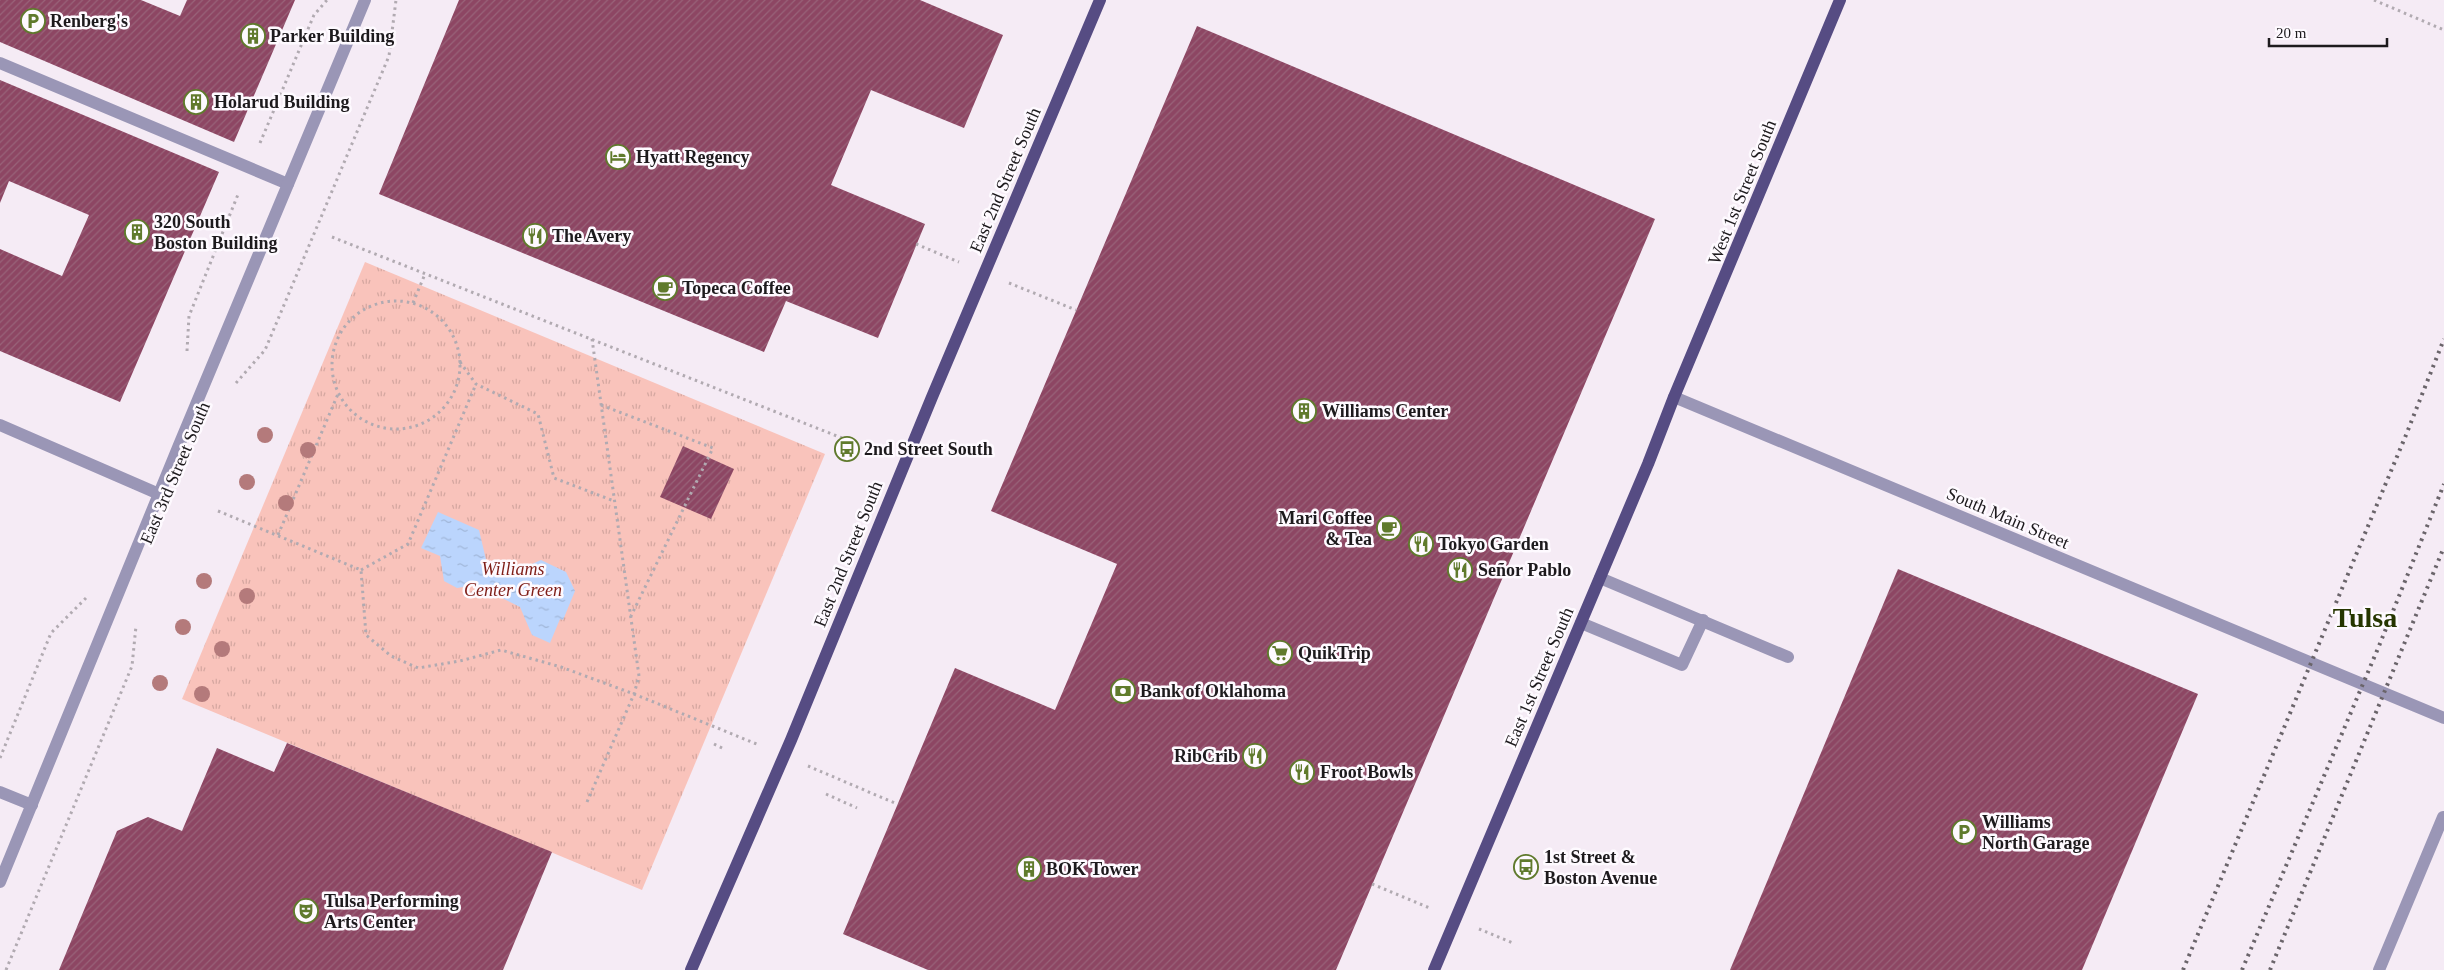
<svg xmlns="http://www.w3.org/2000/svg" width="2444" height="970" font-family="Georgia,serif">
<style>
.grass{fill:url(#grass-tufts)}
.water{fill:url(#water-ripples)}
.building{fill:url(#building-hatch)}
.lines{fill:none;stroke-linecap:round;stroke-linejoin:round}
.path{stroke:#b1aab1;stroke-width:3;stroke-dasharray:2.5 4;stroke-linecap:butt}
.minor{stroke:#9a96b6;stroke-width:12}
.major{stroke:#564c83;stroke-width:12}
.rail{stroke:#6a646a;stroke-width:4;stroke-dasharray:2.5 5;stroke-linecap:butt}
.tree{fill:#b47a7b}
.labels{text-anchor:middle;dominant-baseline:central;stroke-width:5;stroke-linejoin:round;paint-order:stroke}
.poi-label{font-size:18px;font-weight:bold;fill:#1d1a1d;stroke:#fefaff;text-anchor:start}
.street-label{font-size:18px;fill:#1d1a1d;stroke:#fefaff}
.park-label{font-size:18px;font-style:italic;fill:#7f1e18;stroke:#fefaff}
.town-label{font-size:28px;font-weight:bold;fill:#263600;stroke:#fefaff}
</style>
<defs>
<pattern id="grass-tufts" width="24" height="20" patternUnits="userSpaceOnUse" patternTransform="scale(1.25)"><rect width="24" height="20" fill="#f9c3bb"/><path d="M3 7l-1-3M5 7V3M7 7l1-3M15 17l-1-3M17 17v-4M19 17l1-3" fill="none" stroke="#d5a7a0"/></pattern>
<pattern id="water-ripples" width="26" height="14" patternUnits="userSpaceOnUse" patternTransform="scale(1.25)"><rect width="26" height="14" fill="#bbd5fd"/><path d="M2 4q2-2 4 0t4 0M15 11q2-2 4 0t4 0" fill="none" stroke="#a0b6d8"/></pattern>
<pattern id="building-hatch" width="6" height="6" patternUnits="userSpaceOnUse" patternTransform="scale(1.25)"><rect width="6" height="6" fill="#8d4663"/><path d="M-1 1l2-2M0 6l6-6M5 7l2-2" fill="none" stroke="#986379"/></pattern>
</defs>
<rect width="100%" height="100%" fill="#f5ebf5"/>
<!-- grass -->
<path class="grass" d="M 365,262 L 825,454 L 642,890 L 182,699 Z"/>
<!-- water -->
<path class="water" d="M 438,512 L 479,530 L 488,568 L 502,577 L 541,560 L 566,572 L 575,591 L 563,620 L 560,619 L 550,643 L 532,635 L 520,607 L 476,585 L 457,588 L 444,581 L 440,556 L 421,548 Z"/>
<!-- building -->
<g class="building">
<path d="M 0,0 L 141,0 L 180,16 L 187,0 L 295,0 L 234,142 L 0,42 Z"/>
<path d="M 459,0 L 920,0 L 1003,35 L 964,128 L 871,90 L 831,185 L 925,224 L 878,338 L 786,301 L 764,352 L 379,194 Z"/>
<path d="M 1197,26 L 1655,219 L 1336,970 L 928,970 L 843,934 L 955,668 L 1055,710 L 1117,564 L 991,511 Z"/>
<path d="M 0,80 L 219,172 L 120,402 L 0,351 L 0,249 L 62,276 L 89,215 L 9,181 L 0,203 Z"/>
<path d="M 683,446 L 734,469 L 711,519 L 660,497 Z"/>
<path d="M 1898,569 L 2198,694 L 2082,970 L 1730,970 Z"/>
<path d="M 287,743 L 552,852 L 503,970 L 59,970 L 117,831 L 148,817 L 182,831 L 217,748 L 274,772 Z"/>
</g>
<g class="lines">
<!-- path -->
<g class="path">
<path d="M 2374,0 L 2444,30"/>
<path d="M 260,143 L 314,15 L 327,0"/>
<path d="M 332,237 L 842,438"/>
<path d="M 916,244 L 959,262"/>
<path d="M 1009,283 L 1076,310"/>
<circle cx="396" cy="365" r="64"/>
<path d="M 413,303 L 425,274"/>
<path d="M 187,351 L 189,316 L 239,192"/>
<path d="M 460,362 L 476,384 L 538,414 L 554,478 L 614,501"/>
<path d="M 236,383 L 265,350 L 389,56 L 396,0"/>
<path d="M 601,405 L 713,448 L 631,616"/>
<path d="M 218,511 L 361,570 L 366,635 L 391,656 L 418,668 L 460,661 L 501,650 L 561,667 L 634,694 L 759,745"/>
<path d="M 278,535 L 338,394"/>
<path d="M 361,570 L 408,544 L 476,384"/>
<path d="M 714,744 L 724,749"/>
<path d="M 0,758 L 51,633 L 86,598"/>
<path d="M 808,766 L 897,804"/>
<path d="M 826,794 L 857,808"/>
<path d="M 587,802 L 634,694 L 639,676 L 592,339"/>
<path d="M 1372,884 L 1432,909"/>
<path d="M 1479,929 L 1513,943"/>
<path d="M 6,970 L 132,666 L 136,626"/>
</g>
<!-- minor -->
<g class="minor">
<path d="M 0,63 L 288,184"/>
<path d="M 1674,397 L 2444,718"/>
<path d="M 0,425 L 159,494"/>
<path d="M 1600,578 L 1788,657"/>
<path d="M 1581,623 L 1682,665 L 1703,620"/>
<path d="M 0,792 L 32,805"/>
<path d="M 0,882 L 179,445 L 365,0"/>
<path d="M 2379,970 L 2443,817"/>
</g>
<!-- major -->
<g class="major">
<path d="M 691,970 L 791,740 L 932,397 L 1100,0"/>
<path d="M 1434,970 L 1648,464 L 1674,397 L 1840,0"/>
</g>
<!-- rail -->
<g class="rail">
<path d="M 2183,970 L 2406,435 L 2444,339"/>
<path d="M 2242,970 L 2379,646 L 2444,484"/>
<path d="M 2270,970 L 2444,547"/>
</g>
</g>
<!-- trees -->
<g class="tree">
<circle cx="265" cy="435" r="8"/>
<circle cx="308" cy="450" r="8"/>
<circle cx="247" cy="482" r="8"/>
<circle cx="286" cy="503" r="8"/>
<circle cx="204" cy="581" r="8"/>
<circle cx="247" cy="596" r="8"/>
<circle cx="183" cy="627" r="8"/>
<circle cx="222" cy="649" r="8"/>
<circle cx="160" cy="683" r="8"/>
<circle cx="202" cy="694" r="8"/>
</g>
<!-- icons -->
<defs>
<symbol id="parking-ring" viewBox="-11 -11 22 22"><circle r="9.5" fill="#fefaff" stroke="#607a2d" stroke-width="1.5"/><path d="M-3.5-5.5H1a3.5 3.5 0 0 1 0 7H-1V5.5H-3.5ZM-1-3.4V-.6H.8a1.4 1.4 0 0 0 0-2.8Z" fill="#607a2d"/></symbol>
<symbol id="building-ring" viewBox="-11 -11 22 22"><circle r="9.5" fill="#fefaff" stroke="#607a2d" stroke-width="1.5"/><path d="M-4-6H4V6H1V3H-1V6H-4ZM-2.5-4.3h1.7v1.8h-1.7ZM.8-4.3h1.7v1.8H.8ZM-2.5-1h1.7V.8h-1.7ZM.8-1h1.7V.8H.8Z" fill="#607a2d"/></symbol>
<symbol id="hotel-ring" viewBox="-11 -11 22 22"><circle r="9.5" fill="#fefaff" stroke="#607a2d" stroke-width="1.5"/><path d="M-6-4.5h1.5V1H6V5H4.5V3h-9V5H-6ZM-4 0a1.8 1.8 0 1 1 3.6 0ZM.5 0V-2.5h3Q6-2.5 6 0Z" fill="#607a2d"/></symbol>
<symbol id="restaurant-ring" viewBox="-11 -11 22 22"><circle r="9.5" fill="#fefaff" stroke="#607a2d" stroke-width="1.5"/><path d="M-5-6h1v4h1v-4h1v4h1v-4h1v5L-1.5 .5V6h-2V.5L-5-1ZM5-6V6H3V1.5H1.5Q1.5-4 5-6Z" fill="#607a2d"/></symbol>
<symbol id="cafe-ring" viewBox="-11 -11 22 22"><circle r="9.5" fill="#fefaff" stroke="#607a2d" stroke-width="1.5"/><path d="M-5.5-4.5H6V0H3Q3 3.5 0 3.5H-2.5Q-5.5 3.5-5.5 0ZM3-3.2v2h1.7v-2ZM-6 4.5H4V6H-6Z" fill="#607a2d"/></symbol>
<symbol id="bus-ring" viewBox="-11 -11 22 22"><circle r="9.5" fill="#fefaff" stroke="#607a2d" stroke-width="1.5"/><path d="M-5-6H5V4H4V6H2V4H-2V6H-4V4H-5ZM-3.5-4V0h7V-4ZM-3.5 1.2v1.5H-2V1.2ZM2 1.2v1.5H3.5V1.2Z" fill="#607a2d"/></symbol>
<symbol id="supermarket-ring" viewBox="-11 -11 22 22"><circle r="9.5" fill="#fefaff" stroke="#607a2d" stroke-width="1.5"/><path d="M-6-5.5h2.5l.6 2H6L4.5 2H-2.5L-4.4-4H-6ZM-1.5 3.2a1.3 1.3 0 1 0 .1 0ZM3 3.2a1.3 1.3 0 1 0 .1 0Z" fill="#607a2d"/></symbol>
<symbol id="bank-ring" viewBox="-11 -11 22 22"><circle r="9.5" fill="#fefaff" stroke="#607a2d" stroke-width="1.5"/><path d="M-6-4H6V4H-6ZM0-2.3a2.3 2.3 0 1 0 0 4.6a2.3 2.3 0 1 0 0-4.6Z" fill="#607a2d"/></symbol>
<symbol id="theatre-ring" viewBox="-11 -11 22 22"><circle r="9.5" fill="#fefaff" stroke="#607a2d" stroke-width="1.5"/><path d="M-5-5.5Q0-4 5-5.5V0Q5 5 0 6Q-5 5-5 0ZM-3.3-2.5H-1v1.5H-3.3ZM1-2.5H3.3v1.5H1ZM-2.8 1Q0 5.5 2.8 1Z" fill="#607a2d"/></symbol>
</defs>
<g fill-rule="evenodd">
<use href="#parking-ring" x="19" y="7" width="28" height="28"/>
<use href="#building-ring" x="239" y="22" width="28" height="28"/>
<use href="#building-ring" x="182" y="88" width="28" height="28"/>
<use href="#hotel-ring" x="604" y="143" width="28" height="28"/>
<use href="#building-ring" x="123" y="218" width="28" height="28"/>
<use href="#restaurant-ring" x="521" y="222" width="28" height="28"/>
<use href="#cafe-ring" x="651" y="274" width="28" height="28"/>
<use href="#building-ring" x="1290" y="397" width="28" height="28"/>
<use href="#bus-ring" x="833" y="435" width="28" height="28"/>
<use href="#cafe-ring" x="1375" y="514" width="28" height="28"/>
<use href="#restaurant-ring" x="1407" y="530" width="28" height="28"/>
<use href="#restaurant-ring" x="1446" y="556" width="28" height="28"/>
<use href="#supermarket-ring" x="1266" y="639" width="28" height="28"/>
<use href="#bank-ring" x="1109" y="677" width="28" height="28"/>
<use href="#restaurant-ring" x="1241" y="742" width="28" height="28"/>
<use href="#restaurant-ring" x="1288" y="758" width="28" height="28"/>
<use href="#parking-ring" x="1950" y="818" width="28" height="28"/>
<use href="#bus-ring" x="1512" y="853" width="28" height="28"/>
<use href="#building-ring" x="1015" y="855" width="28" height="28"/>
<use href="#theatre-ring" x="292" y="897" width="28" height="28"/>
</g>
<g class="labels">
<!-- poi labels -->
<g class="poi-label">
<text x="50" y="21">Renberg's</text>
<text x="270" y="36">Parker Building</text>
<text x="214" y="102">Holarud Building</text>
<text x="636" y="157">Hyatt Regency</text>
<text x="154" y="222">320 South<tspan x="154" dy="21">Boston Building</tspan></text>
<text x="552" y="236">The Avery</text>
<text x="682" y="288">Topeca Coffee</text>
<text x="1322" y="411">Williams Center</text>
<text x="864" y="449">2nd Street South</text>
<text x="1372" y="518" text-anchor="end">Mari Coffee<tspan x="1372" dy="21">&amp; Tea</tspan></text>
<text x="1438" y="544">Tokyo Garden</text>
<text x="1478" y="570">Señor Pablo</text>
<text x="1298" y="653">QuikTrip</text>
<text x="1140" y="691">Bank of Oklahoma</text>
<text x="1238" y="756" text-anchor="end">RibCrib</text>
<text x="1320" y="772">Froot Bowls</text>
<text x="1982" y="822">Williams<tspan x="1982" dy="21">North Garage</tspan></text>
<text x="1544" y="857">1st Street &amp;<tspan x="1544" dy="21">Boston Avenue</tspan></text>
<text x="1046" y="869">BOK Tower</text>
<text x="324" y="901">Tulsa Performing<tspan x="324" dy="21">Arts Center</tspan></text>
</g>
<!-- street labels -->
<g class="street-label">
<text transform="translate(1005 180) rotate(-67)">East 2nd Street South</text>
<text transform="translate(1742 192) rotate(-68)">West 1st Street South</text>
<text transform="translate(175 473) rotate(-67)">East 3rd Street South</text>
<text transform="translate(2008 518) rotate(23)">South Main Street</text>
<text transform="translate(848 554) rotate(-68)">East 2nd Street South</text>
<text transform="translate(1539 677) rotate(-67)">East 1st Street South</text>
</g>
<!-- park labels -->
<g class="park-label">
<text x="513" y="569">Williams<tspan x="513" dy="21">Center Green</tspan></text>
</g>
<!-- town labels -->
<g class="town-label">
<text x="2365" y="617">Tulsa</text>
</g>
</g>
<!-- scale -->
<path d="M2269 38v8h118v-8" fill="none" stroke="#1d1a1d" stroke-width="2.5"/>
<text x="2276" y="38" font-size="15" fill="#1d1a1d" stroke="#fefaff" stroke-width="4" paint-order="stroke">20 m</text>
</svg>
